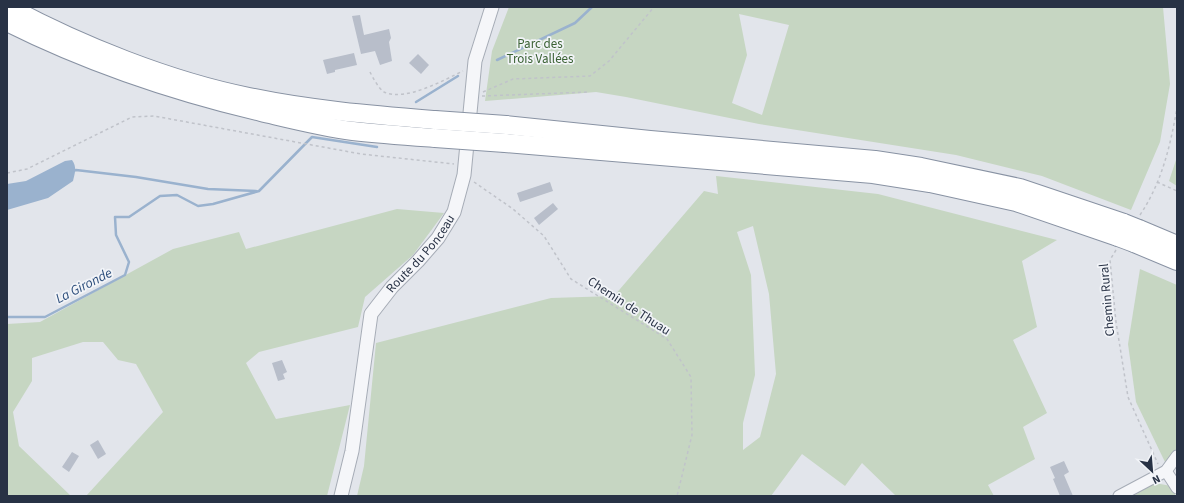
<svg xmlns="http://www.w3.org/2000/svg" width="1184" height="503" font-family="'Source Sans 3',sans-serif">
<style>
.green{fill:#c6d6c2;fill-rule:evenodd}
.water{fill:#9ab2ce}
.lines{fill:none;stroke-linecap:round;stroke-linejoin:round}
.stream{stroke:#9ab2ce;stroke-width:2.5}
.building{fill:#b8beca}
.minor-casing{stroke:#a6acb6;stroke-width:13}
.tertiary-casing{stroke:#a6acb6;stroke-width:15}
.trunk-casing{stroke:#8892a3;stroke-width:20}
.path{stroke:#c0c3ca;stroke-width:1.5;stroke-dasharray:3 3;stroke-linecap:butt}
.minor{stroke:#f5f6f9;stroke-width:11}
.tertiary{stroke:#f5f6f9;stroke-width:13}
.trunk{stroke:#fff;stroke-width:18}
.trunk-bridge-casing{stroke:#8892a3;stroke-width:20;stroke-linecap:butt}
.trunk-bridge{stroke:#fff;stroke-width:18}
.labels{text-anchor:middle;dominant-baseline:central;stroke-width:3.5;stroke-linejoin:round;paint-order:stroke}
.park-label{font-size:13px;fill:#3b6234;stroke:#f2f4f8}
.street-label{font-size:13px;fill:#283245;stroke:#f2f4f8}
.water-label{font-size:14px;font-style:italic;fill:#2e4f7c;stroke:#f2f4f8}
</style>
<rect width="100%" height="100%" fill="#e2e5eb"/>
<!-- green -->
<g class="green">
<path d="M 509,7 L 1163,7 L 1170,84 L 1160,142 L 1131,210 L 1042,176 L 956,155 L 759,124 L 626,97 L 596,92 L 485,101 L 492,51 ZM 739,14 L 789,25 L 762,115 L 732,103 L 747,55 Z"/>
<path d="M 1177,157 L 1177,186 L 1169,181 Z"/>
<path d="M 716,176 L 878,194 L 1057,240 L 1022,261 L 1037,327 L 1013,340 L 1047,413 L 1023,427 L 1035,459 L 988,485 L 994,496 L 896,496 L 862,463 L 845,486 L 802,454 L 771,496 L 357,496 L 364,466 L 376,343 L 551,298 L 614,296 L 704,191 L 718,194 ZM 753,226 L 769,294 L 776,374 L 760,437 L 743,450 L 743,423 L 755,375 L 751,275 L 737,232 Z"/>
<path d="M 397,209 L 444,213 L 413,255 L 365,297 L 358,327 L 259,352 L 246,363 L 276,419 L 350,405 L 327,496 L 86,496 L 163,412 L 136,364 L 118,360 L 103,342 L 83,342 L 32,358 L 32,381 L 13,412 L 19,446 L 71,496 L 7,496 L 7,324 L 40,322 L 173,249 L 239,232 L 246,249 Z"/>
<path d="M 1140,269 L 1177,285 L 1177,448 L 1165,462 L 1136,402 L 1128,344 Z"/>
<path d="M 1155,483 L 1171,486 L 1176,496 L 1133,496 Z"/>
</g>
<!-- water -->
<path class="water" d="M 72,160 C 77,167 75,173 73,181 L 48,198 L 7,210 L 7,184 L 26,181 L 65,161 Z"/>
<g class="lines">
<!-- stream -->
<g class="stream">
<path d="M 497,60 L 575,23 L 592,7"/>
<path d="M 416,102 L 458,76"/>
<path d="M 73,171 L 76,170 L 136,177 L 208,189 L 256,191"/>
<path d="M 7,317 L 45,317 L 125,275 L 129,262 L 116,235 L 115,217 L 129,217 L 160,196 L 177,195 L 198,206 L 213,204 L 259,191 L 312,137 L 377,147"/>
</g>
</g>
<!-- building -->
<g class="building">
<path d="M 360,15 L 364,35 L 389,29 L 391,38 L 389,42 L 392,61 L 380,65 L 375,51 L 361,54 L 352,16 Z"/>
<path d="M 354,53 L 357,65 L 335,70 L 335,72 L 327,74 L 323,60 Z"/>
<path d="M 418,54 L 429,65 L 421,74 L 409,63 Z"/>
<path d="M 550,182 L 553,191 L 520,202 L 517,193 Z"/>
<path d="M 553,203 L 558,209 L 539,225 L 534,218 Z"/>
<path d="M 282,360 L 287,372 L 283,374 L 285,379 L 278,381 L 272,363 Z"/>
<path d="M 98,440 L 106,454 L 98,459 L 90,445 Z"/>
<path d="M 72,452 L 79,456 L 69,472 L 62,467 Z"/>
<path d="M 1064,461 L 1069,472 L 1064,475 L 1073,496 L 1060,496 L 1053,479 L 1055,478 L 1050,467 Z"/>
</g>
<g class="lines">
<defs>
<g id="minor">
<path d="M 1166,471 L 1177,488"/>
<path d="M 1119,496 L 1166,471 L 1177,456"/>
</g>
<g id="tertiary">
<path id="s1" d="M 341,496 L 352,451 L 371,314 L 392,287 L 418,261 L 438,238 L 454,212 L 464,175 L 475,61 L 492,7"/>
</g>
<g id="trunk">
<path d="M 9,7 C 80,45 169,81 249,97 C 310,110 373,115 435,120"/>
<path d="M 7,22 C 89,63 172,91 261,112 C 291,119 322,127 353,131 C 380,134 408,136 435,138"/>
<path d="M 506,125 L 650,140 L 875,160 L 921,167 L 1020,188 L 1124,223"/>
<path d="M 505,143 L 873,174 L 930,183 L 1016,202 L 1118,237"/>
<path d="M 1139,229 L 1177,245"/>
<path d="M 1134,243 L 1177,261"/>
</g>
</defs>
<!-- minor casing -->
<use href="#minor" class="minor-casing"/>
<!-- tertiary casing -->
<use href="#tertiary" class="tertiary-casing"/>
<!-- trunk casing -->
<use href="#trunk" class="trunk-casing"/>
<!-- path -->
<g class="path">
<path d="M 370,72 C 373,78 379,89 384,92 C 405,102 444,80 463,71"/>
<path d="M 483,92 L 513,79 L 590,76 L 609,61 L 654,7"/>
<path d="M 482,96 L 589,92"/>
<path d="M 7,173 L 27,169 L 132,117 L 154,116 L 361,154 L 454,164"/>
<path d="M 474,182 L 513,209 L 544,236 L 571,279 L 667,339 L 691,377 L 692,435 L 677,496"/>
<path d="M 1157,182 L 1177,191"/>
<path d="M 1140,215 C 1162,182 1170,147 1177,108"/>
<path d="M 1116,250 L 1110,260 L 1116,322 L 1128,397 L 1158,464"/>
</g>
<!-- minor -->
<use href="#minor" class="minor"/>
<!-- tertiary -->
<use href="#tertiary" class="tertiary"/>
<!-- trunk -->
<use href="#trunk" class="trunk"/>
<defs>
<g id="trunk-bridge">
<path d="M 435,120 L 506,125"/>
<path d="M 435,138 L 505,143"/>
<path d="M 1124,223 L 1139,229"/>
<path d="M 1118,237 L 1134,243"/>
</g>
</defs>
<!-- trunk-bridge casing -->
<use href="#trunk-bridge" class="trunk-bridge-casing"/>
<!-- trunk-bridge -->
<use href="#trunk-bridge" class="trunk-bridge"/>
</g>
<g class="labels">
<!-- park labels -->
<g class="park-label">
<text x="540" y="44">Parc des<tspan x="540" dy="15">Trois Vallées</tspan></text>
</g>
<!-- street labels -->
<g class="street-label">
<text stroke="none"><textPath href="#s1" startOffset="263">Route du Ponceau</textPath></text>
<text transform="translate(1107 300) rotate(-95)">Chemin Rural</text>
<text transform="translate(629 306) rotate(33)">Chemin de Thuau</text>
</g>
<!-- water labels -->
<g class="water-label">
<text transform="translate(84 286) rotate(-27)">La Gironde</text>
</g>
</g>
<!-- border -->
<rect width="1184" height="503" fill="none" stroke="#283245" stroke-width="16"/>
<!-- north arrow -->
<g transform="translate(1152 471) rotate(154)" stroke="#f2f4f8" stroke-width="3" paint-order="stroke">
<path d="M0-3L7 15L0 10L-7 15Z" fill="#283245"/>
<text y="-6" font-size="11" font-weight="bold" text-anchor="middle" fill="#283245">N</text>
</g>
</svg>
